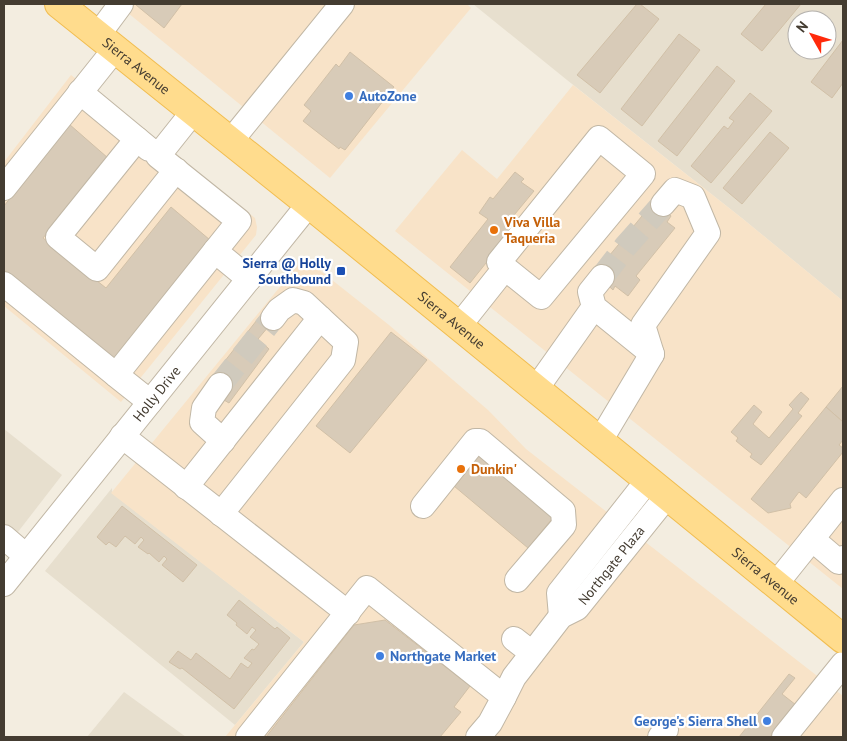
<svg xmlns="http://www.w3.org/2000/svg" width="847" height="741" font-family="'PT Sans',sans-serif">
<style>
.residential{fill:#e7dfce;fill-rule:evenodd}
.commercial{fill:#f8e3c8}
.building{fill:#d8cbb8;stroke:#d1c0a7}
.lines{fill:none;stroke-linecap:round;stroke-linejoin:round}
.minor-tunnel{stroke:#d0cabd;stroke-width:24;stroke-dasharray:24 12;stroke-linecap:butt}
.minor-casing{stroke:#c1b7a5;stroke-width:26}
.major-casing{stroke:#f1bd50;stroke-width:30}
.minor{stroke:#fff;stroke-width:24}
.major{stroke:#ffdc8d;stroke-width:28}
.shop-dot{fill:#3f7fe0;stroke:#fff;stroke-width:2}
.food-dot{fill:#e8710a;stroke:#fff;stroke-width:2}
.transit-dot{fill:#1a4fb4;stroke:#fff;stroke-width:2}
.labels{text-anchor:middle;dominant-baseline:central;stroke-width:4.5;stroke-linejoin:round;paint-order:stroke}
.street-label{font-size:14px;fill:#443c31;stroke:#fff}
.shop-label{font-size:14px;font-weight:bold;fill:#366cbe;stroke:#fff;text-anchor:start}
.food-label{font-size:14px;font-weight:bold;fill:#c56008;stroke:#fff;text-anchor:start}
.transit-label{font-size:14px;font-weight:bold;fill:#164399;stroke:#fff;text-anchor:end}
</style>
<rect width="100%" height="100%" fill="#f3ede0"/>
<!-- residential -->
<g class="residential">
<path d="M 473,4 L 843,4 L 843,301 L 743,219 L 567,80 ZM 797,20 L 827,20 L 827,50 L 797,50 Z"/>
<path d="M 4,429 L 62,475 L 4,550 Z"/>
<path d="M 112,488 L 112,493 L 304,642 L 235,725 L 45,571 Z"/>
<path d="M 124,692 L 186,737 L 87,737 Z"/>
</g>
<!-- commercial -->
<g class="commercial">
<path d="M 117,4 L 467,4 L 471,8 L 330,178 Z"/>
<path d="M 71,75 L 255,218 L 257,227 L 256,235 L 121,402 L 4,306 L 4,162 Z"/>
<path d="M 573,85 L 743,219 L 843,301 L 843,589 L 395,231 L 462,150 L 497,179 Z"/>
<path d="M 302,260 L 308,261 L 389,325 L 488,410 L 526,449 L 843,696 L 843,737 L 225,737 L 304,642 L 111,493 Z"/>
</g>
<!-- building -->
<g class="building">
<path d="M 137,4 L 182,4 L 164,28 L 136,5 Z"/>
<path d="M 637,4 L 640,4 L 659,19 L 600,93 L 577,75 Z"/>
<path d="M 766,4 L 801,4 L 762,51 L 741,34 Z"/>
<path d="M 679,34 L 700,50 L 642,126 L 621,109 Z"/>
<path d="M 843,40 L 843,83 L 832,98 L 811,82 Z"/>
<path d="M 350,52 L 394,87 L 345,150 L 340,147 L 339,149 L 303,121 L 311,111 L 304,105 L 336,64 L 339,67 Z"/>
<path d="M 717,66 L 735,81 L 677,156 L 658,141 Z"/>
<path d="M 750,93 L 772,111 L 711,183 L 691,166 L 724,126 L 728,129 L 734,121 L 729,118 Z"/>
<path d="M 69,124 L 108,158 L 43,238 L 106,288 L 171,207 L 210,240 L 115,360 L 4,272 L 4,206 Z"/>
<path d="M 770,132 L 789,148 L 742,204 L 723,188 Z"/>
<path d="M 515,172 L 524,179 L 521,182 L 534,191 L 505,226 L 510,233 L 470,283 L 450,267 L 488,219 L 479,213 L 490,197 L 493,199 Z"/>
<path d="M 656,199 L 671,216 L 667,222 L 675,228 L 636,276 L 640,280 L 628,296 L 615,286 L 613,290 L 595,273 Z"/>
<path d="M 264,311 L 274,320 L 258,339 L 269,349 L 229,403 L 219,397 L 210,380 Z"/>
<path d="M 391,332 L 427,360 L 350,453 L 316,426 Z"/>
<path d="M 843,386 L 843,422 L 826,407 Z"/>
<path d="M 801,392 L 809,399 L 798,413 L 802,416 L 761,465 L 750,457 L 752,454 L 736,441 L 738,438 L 731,432 L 754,405 L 762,412 L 753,424 L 769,438 L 793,409 L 789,405 Z"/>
<path d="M 826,407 L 843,422 L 843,440 L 839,445 L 843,448 L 843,452 L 806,498 L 799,492 L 790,504 L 791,508 L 768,513 L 751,499 Z"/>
<path d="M 475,448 L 556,514 L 528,548 L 448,481 Z"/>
<path d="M 122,506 L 197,565 L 183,582 L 162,565 L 167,559 L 164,556 L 159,562 L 149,553 L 148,554 L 138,547 L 144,540 L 141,537 L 135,544 L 125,536 L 116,547 L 109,542 L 106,545 L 97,537 Z"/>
<path d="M 239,600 L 275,629 L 277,627 L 290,638 L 234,709 L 182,668 L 180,669 L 169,662 L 178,651 L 191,660 L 196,653 L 230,679 L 241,663 L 248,668 L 252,663 L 244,658 L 252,649 L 254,650 L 259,644 L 250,637 L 256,630 L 252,627 L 247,634 L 236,625 L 237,623 L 227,615 Z"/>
<path d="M 385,620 L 470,686 L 454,707 L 461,712 L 440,737 L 266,737 L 354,625 Z"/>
<path d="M 789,674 L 795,678 L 782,694 L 796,705 L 770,737 L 739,737 Z"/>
</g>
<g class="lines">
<!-- minor-tunnel -->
<g class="minor-tunnel">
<path d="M 602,277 L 625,247 L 663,204"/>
<path d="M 220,385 L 273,318"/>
</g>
<defs>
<g id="minor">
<path d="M 98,35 L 121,4"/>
<path d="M 80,92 L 149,149"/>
<path d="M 137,139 L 58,237 L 97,269 L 176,170"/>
<path d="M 230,142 L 342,4"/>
<path d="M 4,188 L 115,49"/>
<path d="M 215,251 L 249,279"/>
<path d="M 602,277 L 590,292 L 594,307 L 652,354"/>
<path d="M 4,284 L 116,375 L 239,221 L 158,156 L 193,112"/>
<path d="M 459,326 L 505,268 L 541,297 L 643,174 L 599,138 L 499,262 L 505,268"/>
<path d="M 116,375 L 150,402"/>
<path d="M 220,385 L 204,408 L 202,422 L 223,441"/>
<path d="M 536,389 L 594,307"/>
<path d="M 122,436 L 348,613"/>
<path d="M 600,441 L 652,354 L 643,325 L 708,233 L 693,197 L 675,190 L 663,204"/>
<path d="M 186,487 L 320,318"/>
<path d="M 423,506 L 475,441 L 480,441 L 563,511 L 564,525 L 517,580"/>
<path d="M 221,514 L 343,360 L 346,342 L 304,303 L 293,300 L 279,310 L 273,318"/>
<path d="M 4,537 L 26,556"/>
<path d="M 812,539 L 843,500"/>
<path id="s1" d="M 4,584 L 309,204"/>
<path d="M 776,584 L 812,539 L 839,562 L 843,558"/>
<path d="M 561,616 L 559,593 L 648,480"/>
<path d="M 514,639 L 532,653"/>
<path id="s2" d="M 504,697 L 514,677 L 561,616 L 577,608 L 667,496"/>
<path d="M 248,737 L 367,588 L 504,697 L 490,723 L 478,737"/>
<path d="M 660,737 L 666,730"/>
<path d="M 784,737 L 843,664"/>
</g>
<g id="major">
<path id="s3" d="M 59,4 L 309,204 L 843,639"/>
</g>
</defs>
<!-- minor casing -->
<use href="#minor" class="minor-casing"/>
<!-- major casing -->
<use href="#major" class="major-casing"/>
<!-- minor -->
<use href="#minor" class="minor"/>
<!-- major -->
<use href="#major" class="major"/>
</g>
<!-- markers -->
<g class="shop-dot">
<circle cx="349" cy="96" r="5"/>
<circle cx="380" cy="656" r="5"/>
<circle cx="767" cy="721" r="5"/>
</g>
<g class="food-dot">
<circle cx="494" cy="230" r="5"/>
<circle cx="461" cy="469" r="5"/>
</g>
<rect class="transit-dot" x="336" y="266" width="10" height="10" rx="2.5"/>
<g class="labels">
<!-- street labels -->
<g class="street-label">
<text stroke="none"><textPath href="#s3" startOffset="99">Sierra Avenue</textPath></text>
<text stroke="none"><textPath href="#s3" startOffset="504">Sierra Avenue</textPath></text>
<text stroke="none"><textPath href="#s1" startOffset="244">Holly Drive</textPath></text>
<text stroke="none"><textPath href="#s2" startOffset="172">Northgate Plaza</textPath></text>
<text stroke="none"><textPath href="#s3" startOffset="909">Sierra Avenue</textPath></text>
</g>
<!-- shop labels -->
<g class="shop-label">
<text x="359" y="96">AutoZone</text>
<text x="390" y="656">Northgate Market</text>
<text x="757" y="721" text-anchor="end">George's Sierra Shell</text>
</g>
<!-- food labels -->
<g class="food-label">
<text x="504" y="222">Viva Villa<tspan x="504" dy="16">Taqueria</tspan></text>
<text x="471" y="469">Dunkin'</text>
</g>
<!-- transit labels -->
<g class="transit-label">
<text x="331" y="263">Sierra @ Holly<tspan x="331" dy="16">Southbound</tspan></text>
</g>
</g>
<!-- border -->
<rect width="847" height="741" fill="none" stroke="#443c31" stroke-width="10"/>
<!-- north arrow -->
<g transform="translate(812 35) rotate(309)"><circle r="24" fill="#ffffff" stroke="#b4b1ad"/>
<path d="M0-4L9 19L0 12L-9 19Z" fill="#ff2a0b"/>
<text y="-8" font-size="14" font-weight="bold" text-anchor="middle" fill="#443c31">N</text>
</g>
</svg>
